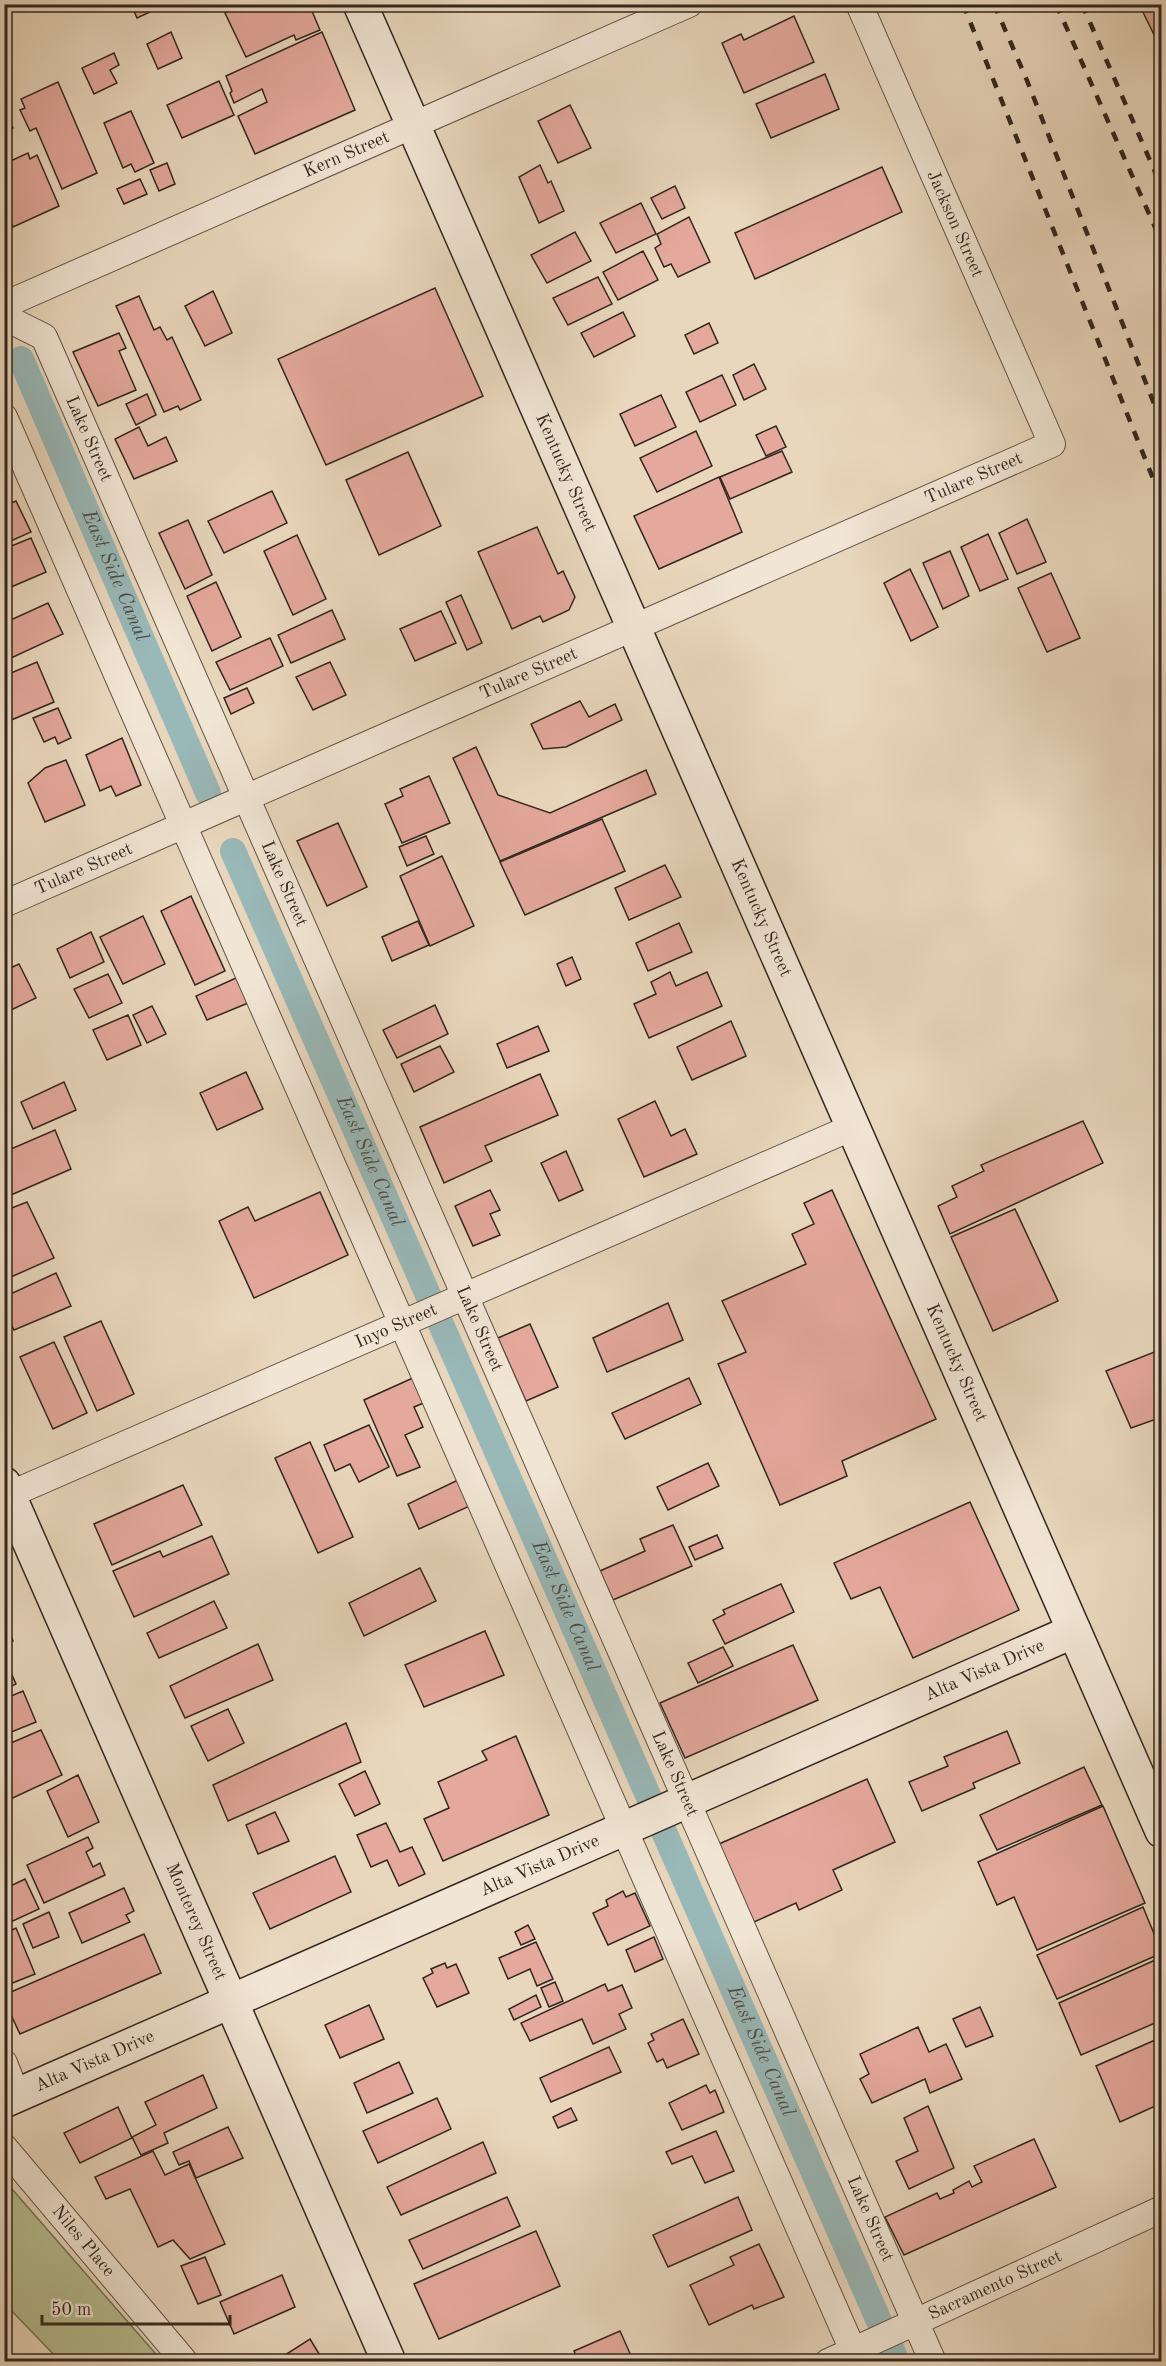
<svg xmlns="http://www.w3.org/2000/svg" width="1166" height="2366" font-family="'Old Standard TT',serif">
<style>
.green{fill:#b6be91;stroke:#747258;stroke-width:1.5}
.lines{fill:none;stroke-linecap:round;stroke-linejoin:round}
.canal{stroke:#99b8b8;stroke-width:26}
.building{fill:#e4a89c;stroke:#32271f;stroke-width:1.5}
.street-casing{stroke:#605346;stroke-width:28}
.secondary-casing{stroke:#32271f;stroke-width:36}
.street{stroke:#f1e5d4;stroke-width:26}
.secondary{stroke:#f1e5d4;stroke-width:33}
.rail{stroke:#32271f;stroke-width:4.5;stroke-dasharray:10 10;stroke-linecap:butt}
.labels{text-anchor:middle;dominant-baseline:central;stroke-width:4.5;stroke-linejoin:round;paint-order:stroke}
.street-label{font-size:18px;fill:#32271f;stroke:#f1e5d4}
.water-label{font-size:20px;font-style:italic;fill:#4c4b45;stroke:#f1e5d4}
</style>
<rect width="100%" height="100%" fill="#e9d7bd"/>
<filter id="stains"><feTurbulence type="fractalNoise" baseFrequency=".00333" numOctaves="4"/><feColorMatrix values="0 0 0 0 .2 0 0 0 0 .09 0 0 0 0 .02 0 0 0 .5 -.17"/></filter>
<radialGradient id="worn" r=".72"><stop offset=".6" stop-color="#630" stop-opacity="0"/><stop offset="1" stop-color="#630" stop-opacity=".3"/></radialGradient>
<!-- green -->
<path class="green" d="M 4,2181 L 5,2181 L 162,2361 L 60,2361 L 5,2304 Z"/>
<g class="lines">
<!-- canal -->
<g class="canal">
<path id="s1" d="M 21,359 L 208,793"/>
<path id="s2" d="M 233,851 L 897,2362"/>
</g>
</g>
<!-- building -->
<g class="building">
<path d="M 131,4 L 167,4 L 137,18 Z"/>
<path d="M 242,4 L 309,4 L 320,30 L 296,40 L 294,35 L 246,57 L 225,13 Z"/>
<path d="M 1139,4 L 1162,4 L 1162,51 Z"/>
<path d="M 794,16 L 814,62 L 744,93 L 722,43 L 741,34 L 744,40 Z"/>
<path d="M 171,32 L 182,58 L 158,69 L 147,44 Z"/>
<path d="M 322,32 L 355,110 L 255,154 L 238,116 L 267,102 L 262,89 L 234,103 L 230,93 L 232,91 L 226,76 Z"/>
<path d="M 114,53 L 119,65 L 110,70 L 117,83 L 94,94 L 82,68 Z"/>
<path d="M 825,74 L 839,109 L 771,138 L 756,104 Z"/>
<path d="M 219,81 L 234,115 L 182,138 L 167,105 Z"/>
<path d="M 58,82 L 97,173 L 62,189 L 36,128 L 30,131 L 20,110 L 25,108 L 21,99 Z"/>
<path d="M 570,105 L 591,148 L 558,163 L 538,121 Z"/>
<path d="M 4,110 L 13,128 L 4,132 Z"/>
<path d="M 131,111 L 154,163 L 135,172 L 131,164 L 123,168 L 104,123 Z"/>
<path d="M 28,153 L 30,159 L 37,155 L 59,206 L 13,227 L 7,212 L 11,210 L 4,196 L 4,164 Z"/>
<path d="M 167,163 L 175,184 L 159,191 L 150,170 Z"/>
<path d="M 540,165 L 548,183 L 551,181 L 564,211 L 539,223 L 519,177 Z"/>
<path d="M 882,167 L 902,212 L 755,279 L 735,233 Z"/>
<path d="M 140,179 L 147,194 L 124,204 L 117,189 Z"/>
<path d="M 675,186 L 685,208 L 662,219 L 651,198 Z"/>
<path d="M 641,203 L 656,234 L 616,253 L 600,223 Z"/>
<path d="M 689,217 L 710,262 L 678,277 L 671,264 L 664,267 L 655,248 L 661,244 L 657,234 Z"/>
<path d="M 575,232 L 591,261 L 547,283 L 531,255 Z"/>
<path d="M 643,251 L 658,280 L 618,300 L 603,272 Z"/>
<path d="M 598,277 L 612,304 L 568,325 L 553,298 Z"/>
<path d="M 435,288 L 483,396 L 326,465 L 278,359 Z"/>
<path d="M 213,291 L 232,333 L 205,346 L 185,306 Z"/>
<path d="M 139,296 L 154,330 L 160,327 L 167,340 L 172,337 L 201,400 L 180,410 L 178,406 L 164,412 L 116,306 Z"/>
<path d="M 623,312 L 635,336 L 594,357 L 581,333 Z"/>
<path d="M 709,323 L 718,343 L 694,354 L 685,335 Z"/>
<path d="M 119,333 L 126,348 L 119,351 L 136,390 L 98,406 L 73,352 Z"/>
<path d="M 754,364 L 766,389 L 744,400 L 733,375 Z"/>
<path d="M 722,375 L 736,405 L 700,422 L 686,392 Z"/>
<path d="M 147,394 L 156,415 L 136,425 L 126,404 Z"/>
<path d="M 661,395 L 676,427 L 635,446 L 620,414 Z"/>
<path d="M 776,426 L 786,447 L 766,456 L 756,435 Z"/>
<path d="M 139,427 L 148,446 L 166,437 L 177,461 L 134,479 L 115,439 Z"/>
<path d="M 696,431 L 712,466 L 657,492 L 640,458 Z"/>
<path d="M 782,451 L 792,472 L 730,499 L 720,477 Z"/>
<path d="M 408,452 L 441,526 L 379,555 L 346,480 Z"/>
<path d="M 719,477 L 742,532 L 659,569 L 634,516 Z"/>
<path d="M 272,491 L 287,523 L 224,553 L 208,521 Z"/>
<path d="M 16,501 L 31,532 L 4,544 L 4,506 Z"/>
<path d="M 1027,519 L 1046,562 L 1017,574 L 999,533 Z"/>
<path d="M 188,520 L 212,575 L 185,589 L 159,533 Z"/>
<path d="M 537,527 L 558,574 L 563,571 L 575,597 L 569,610 L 543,622 L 540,616 L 512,629 L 478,552 Z"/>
<path d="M 988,534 L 1008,579 L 980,591 L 961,547 Z"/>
<path d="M 297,535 L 326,599 L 293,615 L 264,551 Z"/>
<path d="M 31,538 L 46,572 L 4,590 L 4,549 Z"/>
<path d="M 950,551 L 969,596 L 943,609 L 923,563 Z"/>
<path d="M 910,569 L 938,627 L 911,641 L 884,583 Z"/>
<path d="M 1051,573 L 1080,638 L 1047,652 L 1018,588 Z"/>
<path d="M 216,582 L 241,637 L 212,651 L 187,596 Z"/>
<path d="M 461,595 L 482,643 L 467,650 L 446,602 Z"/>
<path d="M 48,603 L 63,634 L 11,658 L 4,645 L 4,623 Z"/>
<path d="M 332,610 L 345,639 L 291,663 L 278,635 Z"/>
<path d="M 441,611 L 456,643 L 415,661 L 400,629 Z"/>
<path d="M 270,638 L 283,666 L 230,690 L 216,662 Z"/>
<path d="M 37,662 L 54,702 L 4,723 L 4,676 Z"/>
<path d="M 330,662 L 346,695 L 313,710 L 296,677 Z"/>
<path d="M 247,688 L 254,703 L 231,714 L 224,698 Z"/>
<path d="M 580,701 L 589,717 L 615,704 L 622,720 L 566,747 L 543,749 L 531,724 Z"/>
<path d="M 58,708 L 71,738 L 58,744 L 55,737 L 44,742 L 33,718 Z"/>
<path d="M 122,738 L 141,785 L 116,796 L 111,786 L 100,791 L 86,755 Z"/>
<path d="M 476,747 L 498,795 L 550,813 L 646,770 L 656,794 L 500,861 L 453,758 Z"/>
<path d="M 66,760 L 85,805 L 45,822 L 28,783 L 45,768 Z"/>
<path d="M 429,776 L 450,823 L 402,843 L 385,804 L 403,796 L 400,789 Z"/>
<path d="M 602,819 L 625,871 L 525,915 L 500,862 Z"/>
<path d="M 338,823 L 367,887 L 327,906 L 297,841 Z"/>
<path d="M 426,836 L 434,854 L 407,866 L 399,847 Z"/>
<path d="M 442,856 L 474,926 L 430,946 L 400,876 Z"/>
<path d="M 665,865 L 681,897 L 629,920 L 615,888 Z"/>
<path d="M 191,896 L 225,971 L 195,985 L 161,911 Z"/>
<path d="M 143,916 L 165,964 L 123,984 L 100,937 Z"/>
<path d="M 418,921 L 429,945 L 392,961 L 382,937 Z"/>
<path d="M 679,923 L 692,952 L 648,971 L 636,943 Z"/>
<path d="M 91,932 L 104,962 L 70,978 L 57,949 Z"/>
<path d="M 572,957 L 581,979 L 566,986 L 557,964 Z"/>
<path d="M 19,964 L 36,998 L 9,1011 L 4,1002 L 4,971 Z"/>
<path d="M 670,972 L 676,986 L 707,972 L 722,1006 L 649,1038 L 634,1004 L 656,994 L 651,982 Z"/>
<path d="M 108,974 L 122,1003 L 89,1018 L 74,989 Z"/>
<path d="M 236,978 L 248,1003 L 207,1020 L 196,996 Z"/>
<path d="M 435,1005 L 448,1034 L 397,1058 L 383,1030 Z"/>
<path d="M 152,1006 L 166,1034 L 147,1043 L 133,1015 Z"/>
<path d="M 128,1015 L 141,1045 L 107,1060 L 93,1030 Z"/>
<path d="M 731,1021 L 746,1056 L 692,1080 L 677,1047 Z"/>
<path d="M 538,1026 L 549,1051 L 507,1068 L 497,1044 Z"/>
<path d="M 440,1046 L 454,1072 L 414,1092 L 401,1064 Z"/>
<path d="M 246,1072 L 263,1109 L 217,1130 L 200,1093 Z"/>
<path d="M 540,1074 L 558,1115 L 485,1146 L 492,1161 L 444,1183 L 420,1127 Z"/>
<path d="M 64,1082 L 76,1110 L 33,1129 L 21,1102 Z"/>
<path d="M 655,1101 L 671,1136 L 685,1129 L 697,1154 L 644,1177 L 618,1119 Z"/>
<path d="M 1083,1121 L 1103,1163 L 950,1234 L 938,1206 L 957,1197 L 952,1186 L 984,1171 L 981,1165 Z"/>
<path d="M 55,1130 L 71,1169 L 4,1198 L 4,1152 Z"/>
<path d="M 566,1151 L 583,1190 L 559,1201 L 541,1163 Z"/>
<path d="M 490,1190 L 500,1210 L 490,1214 L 500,1235 L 473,1246 L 455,1206 Z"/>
<path d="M 832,1190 L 936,1419 L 842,1461 L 847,1476 L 780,1505 L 718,1364 L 746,1352 L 722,1301 L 806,1264 L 792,1234 L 814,1224 L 804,1203 Z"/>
<path d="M 320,1192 L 348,1255 L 254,1298 L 219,1221 L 248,1207 L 255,1221 Z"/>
<path d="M 27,1202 L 54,1258 L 4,1280 L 4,1211 Z"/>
<path d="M 1015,1209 L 1058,1301 L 993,1331 L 951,1237 Z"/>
<path d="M 56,1273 L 71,1306 L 14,1330 L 4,1310 L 4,1297 Z"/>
<path d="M 668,1303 L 683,1340 L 607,1372 L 593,1338 Z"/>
<path d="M 101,1321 L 134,1394 L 97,1411 L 64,1337 Z"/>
<path d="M 530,1324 L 558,1387 L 526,1401 L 498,1338 Z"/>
<path d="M 54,1342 L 87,1413 L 53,1429 L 20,1357 Z"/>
<path d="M 1162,1349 L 1162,1417 L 1131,1428 L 1106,1371 Z"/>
<path d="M 415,1377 L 426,1402 L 414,1407 L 423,1427 L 405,1435 L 420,1467 L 397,1476 L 364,1400 Z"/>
<path d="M 689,1378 L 701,1404 L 625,1439 L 612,1413 Z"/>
<path d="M 369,1425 L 389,1467 L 359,1482 L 350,1464 L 335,1471 L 324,1445 Z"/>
<path d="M 310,1442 L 353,1537 L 318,1553 L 275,1458 Z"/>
<path d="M 708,1463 L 719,1486 L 668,1510 L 657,1487 Z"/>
<path d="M 460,1479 L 472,1505 L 419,1529 L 408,1504 Z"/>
<path d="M 183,1485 L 202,1525 L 112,1565 L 94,1524 Z"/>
<path d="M 970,1502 L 1019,1610 L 913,1658 L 880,1587 L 851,1599 L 834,1563 Z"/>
<path d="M 673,1525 L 692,1566 L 613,1600 L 600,1571 L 645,1551 L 640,1539 Z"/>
<path d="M 717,1535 L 723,1548 L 695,1560 L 689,1547 Z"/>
<path d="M 212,1536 L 229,1574 L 134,1617 L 113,1571 L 160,1551 L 163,1557 Z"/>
<path d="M 420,1568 L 436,1601 L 364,1636 L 349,1603 Z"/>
<path d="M 781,1584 L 794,1612 L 725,1644 L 713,1620 L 725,1614 L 723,1610 Z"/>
<path d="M 214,1601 L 227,1628 L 159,1658 L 147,1633 Z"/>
<path d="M 4,1619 L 13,1641 L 4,1644 Z"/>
<path d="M 485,1631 L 504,1675 L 424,1707 L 405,1665 Z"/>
<path d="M 258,1644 L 273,1680 L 185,1718 L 170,1686 Z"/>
<path d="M 793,1645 L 818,1700 L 685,1758 L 660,1703 Z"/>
<path d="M 723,1647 L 733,1666 L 698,1683 L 688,1663 Z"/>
<path d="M 4,1657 L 16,1684 L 4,1690 Z"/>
<path d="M 23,1691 L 36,1722 L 4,1735 L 4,1699 Z"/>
<path d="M 228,1709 L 244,1743 L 208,1761 L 191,1726 Z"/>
<path d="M 346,1723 L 361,1762 L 228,1821 L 213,1785 Z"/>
<path d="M 41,1730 L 62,1775 L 4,1802 L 4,1746 Z"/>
<path d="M 1007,1731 L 1020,1763 L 973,1783 L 975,1788 L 922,1811 L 909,1782 L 948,1766 L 944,1757 Z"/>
<path d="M 516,1736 L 549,1815 L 443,1861 L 424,1819 L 449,1808 L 438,1782 L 487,1760 L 482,1751 Z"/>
<path d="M 1084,1767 L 1102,1805 L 997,1850 L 980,1815 Z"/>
<path d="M 365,1771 L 380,1804 L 355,1816 L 339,1784 Z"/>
<path d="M 78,1775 L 99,1822 L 68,1837 L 47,1791 Z"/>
<path d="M 867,1779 L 895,1842 L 833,1870 L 842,1890 L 799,1910 L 796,1903 L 754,1922 L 719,1844 Z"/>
<path d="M 1103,1806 L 1145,1903 L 1037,1950 L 1014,1897 L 997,1905 L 978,1862 Z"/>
<path d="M 275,1812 L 289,1841 L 258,1854 L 246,1825 Z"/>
<path d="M 386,1823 L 400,1852 L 412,1847 L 425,1874 L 399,1886 L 387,1860 L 371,1867 L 357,1835 Z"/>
<path d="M 88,1837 L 93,1848 L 86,1852 L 93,1867 L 100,1863 L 105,1875 L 44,1903 L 27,1865 Z"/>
<path d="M 335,1856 L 351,1892 L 270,1929 L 253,1893 Z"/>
<path d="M 25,1879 L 39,1909 L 4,1925 L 4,1889 Z"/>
<path d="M 124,1888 L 134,1911 L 126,1915 L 130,1922 L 82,1943 L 69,1913 Z"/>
<path d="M 623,1891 L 626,1897 L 635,1893 L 650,1926 L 608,1945 L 593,1913 L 608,1906 L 606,1900 Z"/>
<path d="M 1143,1907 L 1162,1953 L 1057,1999 L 1037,1955 Z"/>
<path d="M 49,1912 L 59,1937 L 33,1948 L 23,1924 Z"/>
<path d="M 528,1925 L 535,1939 L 521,1945 L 515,1932 Z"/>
<path d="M 16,1928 L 35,1974 L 10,1984 L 4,1971 L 4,1934 Z"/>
<path d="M 144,1934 L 161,1973 L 20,2034 L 4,2000 L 4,1995 Z"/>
<path d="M 654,1937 L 663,1959 L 635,1972 L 626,1950 Z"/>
<path d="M 536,1942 L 553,1979 L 537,1986 L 530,1969 L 508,1979 L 499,1958 Z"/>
<path d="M 1162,1957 L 1162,2020 L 1081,2055 L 1059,2003 Z"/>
<path d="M 445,1963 L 447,1968 L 456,1964 L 469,1993 L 437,2007 L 423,1978 L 433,1973 L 431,1969 Z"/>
<path d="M 555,1982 L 563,2001 L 549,2007 L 541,1988 Z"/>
<path d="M 605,1984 L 608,1991 L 622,1985 L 632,2008 L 619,2014 L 626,2029 L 593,2044 L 582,2019 L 530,2041 L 521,2023 Z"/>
<path d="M 536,1995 L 541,2007 L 514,2020 L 509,2009 Z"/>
<path d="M 369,2005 L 384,2039 L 340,2058 L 325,2025 Z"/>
<path d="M 980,2007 L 993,2036 L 966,2047 L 953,2019 Z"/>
<path d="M 683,2019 L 699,2054 L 667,2068 L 663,2059 L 657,2062 L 648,2043 L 654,2040 L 651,2034 Z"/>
<path d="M 918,2027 L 929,2052 L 946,2044 L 962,2079 L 930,2093 L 925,2079 L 872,2103 L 860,2079 L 869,2074 L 860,2054 Z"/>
<path d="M 1162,2037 L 1162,2103 L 1120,2122 L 1096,2066 Z"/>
<path d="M 609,2047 L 621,2072 L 551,2102 L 540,2078 Z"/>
<path d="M 399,2062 L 413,2093 L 367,2113 L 354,2083 Z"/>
<path d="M 203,2075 L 217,2108 L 164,2133 L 168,2143 L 141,2155 L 132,2137 L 156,2125 L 145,2102 Z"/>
<path d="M 706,2085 L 710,2093 L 715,2090 L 724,2112 L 682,2130 L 669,2103 Z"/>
<path d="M 437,2098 L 451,2129 L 378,2163 L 363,2131 Z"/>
<path d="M 928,2106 L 954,2168 L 909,2189 L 896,2161 L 918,2151 L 904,2118 Z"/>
<path d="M 118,2107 L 132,2138 L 80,2163 L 64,2133 Z"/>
<path d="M 571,2108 L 577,2120 L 558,2128 L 553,2117 Z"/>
<path d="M 228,2127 L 243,2158 L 196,2178 L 189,2161 L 179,2165 L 173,2152 Z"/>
<path d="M 716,2131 L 734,2171 L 705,2183 L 692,2156 L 672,2164 L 666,2152 Z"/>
<path d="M 1034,2139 L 1056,2187 L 904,2255 L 885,2217 L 937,2193 L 940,2199 L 954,2193 L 953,2190 L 969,2181 L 972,2187 L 982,2182 L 974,2166 Z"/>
<path d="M 483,2142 L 496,2173 L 401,2215 L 387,2187 Z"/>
<path d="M 153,2151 L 165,2175 L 189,2164 L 225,2244 L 190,2259 L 173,2240 L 158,2247 L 130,2189 L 106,2199 L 95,2177 Z"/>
<path d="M 507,2197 L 520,2226 L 423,2269 L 409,2240 Z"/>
<path d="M 738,2197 L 752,2230 L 668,2267 L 653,2235 Z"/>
<path d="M 536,2231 L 560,2286 L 439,2339 L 414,2284 Z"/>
<path d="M 759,2244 L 784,2297 L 754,2309 L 752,2305 L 709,2325 L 690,2285 L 734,2265 L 730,2257 Z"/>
<path d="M 205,2257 L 221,2295 L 198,2304 L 181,2266 Z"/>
<path d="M 282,2275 L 295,2307 L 234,2334 L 220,2302 Z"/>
<path d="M 620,2331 L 632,2358 L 623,2362 L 579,2362 L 574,2351 Z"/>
<path d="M 310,2339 L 324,2362 L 274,2362 Z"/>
</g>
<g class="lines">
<defs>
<g id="street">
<path id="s3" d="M 4,305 L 689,4"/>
<path id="s4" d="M 4,317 L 44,337 L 933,2362"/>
<path d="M 4,417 L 858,2362"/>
<path id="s5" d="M 4,904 L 1052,444 L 859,4"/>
<path id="s6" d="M 4,1497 L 853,1127"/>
<path d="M 4,2063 L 17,2096"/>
<path id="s7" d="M 4,2147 L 185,2362"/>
<path id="s8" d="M 828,2362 L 1162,2209"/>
</g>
<g id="secondary">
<path id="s9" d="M 360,4 L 1162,1831"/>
<path id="s10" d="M 4,1484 L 389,2362"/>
<path id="s11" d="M 4,2101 L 1074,1631"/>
</g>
</defs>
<!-- street casing -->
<use href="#street" class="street-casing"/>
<!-- secondary casing -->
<use href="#secondary" class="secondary-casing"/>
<!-- street -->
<use href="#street" class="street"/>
<!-- secondary -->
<use href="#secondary" class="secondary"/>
<!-- rail -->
<g class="rail">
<path d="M 963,4 L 1162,501"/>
<path d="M 994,4 L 1026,78 L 1162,424"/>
<path d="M 1056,4 L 1162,243"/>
<path d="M 1082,4 L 1162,188"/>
</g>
</g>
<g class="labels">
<!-- street labels -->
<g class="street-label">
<text stroke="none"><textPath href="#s3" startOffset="374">Kern Street</textPath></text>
<text transform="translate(955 224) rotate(66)">Jackson Street</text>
<text stroke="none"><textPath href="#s4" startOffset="156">Lake Street</textPath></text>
<text stroke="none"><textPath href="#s9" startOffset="512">Kentucky Street</textPath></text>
<text stroke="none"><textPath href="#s5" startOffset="1059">Tulare Street</textPath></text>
<text stroke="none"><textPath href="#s5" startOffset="573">Tulare Street</textPath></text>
<text stroke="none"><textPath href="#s5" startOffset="87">Tulare Street</textPath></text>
<text stroke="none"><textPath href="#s4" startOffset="642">Lake Street</textPath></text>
<text stroke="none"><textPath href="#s9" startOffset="998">Kentucky Street</textPath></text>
<text stroke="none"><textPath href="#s6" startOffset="428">Inyo Street</textPath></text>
<text stroke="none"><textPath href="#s4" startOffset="1128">Lake Street</textPath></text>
<text stroke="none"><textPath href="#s9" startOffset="1484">Kentucky Street</textPath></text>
<text stroke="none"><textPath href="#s11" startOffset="1071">Alta Vista Drive</textPath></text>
<text stroke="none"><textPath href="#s4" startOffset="1614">Lake Street</textPath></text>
<text stroke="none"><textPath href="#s11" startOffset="585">Alta Vista Drive</textPath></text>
<text stroke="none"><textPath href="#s10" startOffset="478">Monterey Street</textPath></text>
<text stroke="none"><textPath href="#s11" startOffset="99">Alta Vista Drive</textPath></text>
<text stroke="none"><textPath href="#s4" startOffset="2100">Lake Street</textPath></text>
<text stroke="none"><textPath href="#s7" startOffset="123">Niles Place</textPath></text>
<text stroke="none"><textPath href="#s8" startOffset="184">Sacramento Street</textPath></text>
</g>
<!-- water labels -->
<g class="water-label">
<text stroke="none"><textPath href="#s1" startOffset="236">East Side Canal</textPath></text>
<text stroke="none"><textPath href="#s2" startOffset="339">East Side Canal</textPath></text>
<text stroke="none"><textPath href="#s2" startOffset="825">East Side Canal</textPath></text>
<text stroke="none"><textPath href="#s2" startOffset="1311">East Side Canal</textPath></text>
</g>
</g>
<!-- margin -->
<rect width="1166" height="2366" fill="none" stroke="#e9d7bd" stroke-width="24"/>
<rect x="6" y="6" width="1154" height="2354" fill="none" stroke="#32271f" stroke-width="3"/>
<rect x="12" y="12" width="1142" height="2342" fill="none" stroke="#32271f" stroke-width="1.5"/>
<!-- scale -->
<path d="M42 2315v9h188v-9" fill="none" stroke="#32271f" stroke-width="3"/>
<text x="51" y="2315" font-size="18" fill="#32271f" stroke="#f1e5d4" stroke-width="4.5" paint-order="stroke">50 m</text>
<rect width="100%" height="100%" filter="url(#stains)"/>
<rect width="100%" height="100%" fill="url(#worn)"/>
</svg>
